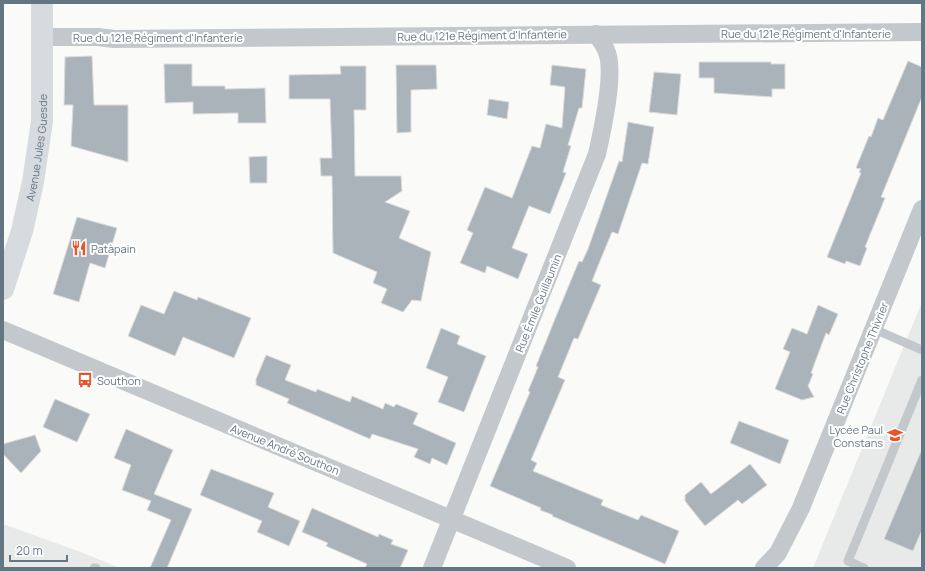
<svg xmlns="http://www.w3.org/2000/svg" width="925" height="571" font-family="Manrope,sans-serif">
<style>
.built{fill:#e8e9e9}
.building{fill:#aab3b9;stroke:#dcdcda}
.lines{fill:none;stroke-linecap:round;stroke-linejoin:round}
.service{stroke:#c3c8cc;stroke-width:9}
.minor{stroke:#c3c8cc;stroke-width:18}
.primary{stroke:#d6dbdf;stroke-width:22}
.labels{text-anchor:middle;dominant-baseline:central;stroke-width:4;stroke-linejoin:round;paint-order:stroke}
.street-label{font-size:11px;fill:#657683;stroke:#fff}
.poi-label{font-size:11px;fill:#657683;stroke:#fff;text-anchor:start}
</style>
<rect width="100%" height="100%" fill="#fafaf8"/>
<!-- built -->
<g class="built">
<path d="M 922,302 L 922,568 L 813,568 Z"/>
<path d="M 3,524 L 78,551 L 120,568 L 3,568 Z"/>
</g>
<!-- building -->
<g class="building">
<path d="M 92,56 L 94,105 L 128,105 L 128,162 L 71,146 L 73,105 L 64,105 L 65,57 Z"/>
<path d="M 908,61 L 922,67 L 922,97 L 881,197 L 885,198 L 865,247 L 867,248 L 860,266 L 846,261 L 845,264 L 827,257 L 861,173 L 859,172 L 861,169 L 856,168 L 869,136 L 871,137 L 878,118 L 883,120 Z"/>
<path d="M 699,62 L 771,62 L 771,64 L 785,64 L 785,89 L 772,89 L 772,97 L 714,93 L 714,78 L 699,78 Z"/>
<path d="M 164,64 L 192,64 L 192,86 L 225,86 L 225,89 L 265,88 L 266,123 L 238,123 L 238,113 L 193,114 L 193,102 L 165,103 Z"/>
<path d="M 396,65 L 436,65 L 437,89 L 411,90 L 411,132 L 397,133 Z"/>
<path d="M 552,65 L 586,69 L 582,108 L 579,108 L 568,145 L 571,146 L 563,172 L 566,173 L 550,214 L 529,206 L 512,248 L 528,254 L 518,279 L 487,266 L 485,273 L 460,263 L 473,233 L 467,230 L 485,187 L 512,198 L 532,146 L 540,148 L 546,124 L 562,128 L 565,87 L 550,85 Z"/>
<path d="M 340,66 L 366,66 L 366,110 L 354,110 L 355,176 L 401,176 L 402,191 L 385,202 L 410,211 L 399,238 L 431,252 L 421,301 L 412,300 L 403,312 L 381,303 L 387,289 L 373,283 L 377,272 L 333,253 L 332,176 L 321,176 L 320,158 L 332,158 L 330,99 L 289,99 L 289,75 L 341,74 Z"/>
<path d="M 654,72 L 681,74 L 677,115 L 649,112 Z"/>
<path d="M 489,99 L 509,102 L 507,119 L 487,115 Z"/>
<path d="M 628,122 L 654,127 L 648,164 L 642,163 L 618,234 L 612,232 L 600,261 L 592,281 L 601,285 L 578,339 L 574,338 L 558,377 L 565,380 L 531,460 L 537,463 L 533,471 L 603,500 L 601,505 L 638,520 L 641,515 L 679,531 L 665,564 L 552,516 L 553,515 L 540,510 L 541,508 L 490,486 L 530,392 L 528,391 L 538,367 L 536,366 L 557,314 L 579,261 L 582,262 L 588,249 L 619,161 L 622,162 Z"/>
<path d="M 267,156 L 267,183 L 250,183 L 249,157 Z"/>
<path d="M 77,217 L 117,228 L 105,268 L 90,263 L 79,302 L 53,294 Z"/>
<path d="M 174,291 L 197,300 L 198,297 L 251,318 L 234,358 L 183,337 L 175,356 L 128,336 L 141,305 L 164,314 Z"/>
<path d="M 818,305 L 838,314 L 829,335 L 826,333 L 811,373 L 813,374 L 808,386 L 814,397 L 802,400 L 775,389 L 790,352 L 783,349 L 792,328 L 807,334 Z"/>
<path d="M 441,328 L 460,336 L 457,344 L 486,356 L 464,412 L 438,402 L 448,377 L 426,368 Z"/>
<path d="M 266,355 L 291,365 L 285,380 L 316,392 L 317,389 L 350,402 L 352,396 L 383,409 L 385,403 L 394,407 L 396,404 L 418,413 L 413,424 L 456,443 L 447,465 L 432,458 L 430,464 L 414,457 L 418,449 L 372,434 L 370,439 L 287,403 L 289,399 L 256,385 L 256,379 Z"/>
<path d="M 55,399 L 90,414 L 77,442 L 43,427 Z"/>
<path d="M 739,421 L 789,440 L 780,464 L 730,443 Z"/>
<path d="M 126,429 L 173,450 L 154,494 L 192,509 L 167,568 L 150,568 L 171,520 L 147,510 L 151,501 L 122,490 L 131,465 L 114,458 Z"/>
<path d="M 35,435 L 41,451 L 21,473 L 3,454 L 3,444 Z"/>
<path d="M 922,449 L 922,530 L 913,551 L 884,539 Z"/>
<path d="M 750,464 L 767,485 L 742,504 L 738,500 L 705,526 L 685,501 L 685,495 L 701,482 L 711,494 Z"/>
<path d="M 211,469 L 274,493 L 268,507 L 300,521 L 289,546 L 257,532 L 262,521 L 200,495 Z"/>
<path d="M 312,508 L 378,537 L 379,534 L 393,540 L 391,544 L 408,550 L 400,568 L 365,568 L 367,564 L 326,546 L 328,543 L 302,532 Z"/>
</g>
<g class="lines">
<!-- service -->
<g class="service">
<path d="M 874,329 L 922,350"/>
<path d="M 94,568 L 96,568"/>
<path d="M 864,568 L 848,561 L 922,380"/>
</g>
<!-- minor -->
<g class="minor">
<path d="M 42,37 L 98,37 L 114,39 L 922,32"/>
<path d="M 3,330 L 567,568"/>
<path d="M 432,568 L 597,154 C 602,132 616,70 606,50 C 604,44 599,39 596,34"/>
<path d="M 764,568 L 778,553 L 801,508 L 922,209"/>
</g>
<!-- primary -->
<path class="primary" id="s1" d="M 3,289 L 22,231 L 33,182 L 42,121 L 42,3"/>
</g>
<!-- icons -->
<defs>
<symbol id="restaurant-bare" viewBox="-9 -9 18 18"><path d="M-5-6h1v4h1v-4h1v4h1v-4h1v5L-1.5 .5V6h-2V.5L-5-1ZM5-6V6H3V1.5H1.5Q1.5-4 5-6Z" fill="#e4572e" stroke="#fff" stroke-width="2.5" paint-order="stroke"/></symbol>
<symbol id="bus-bare" viewBox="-9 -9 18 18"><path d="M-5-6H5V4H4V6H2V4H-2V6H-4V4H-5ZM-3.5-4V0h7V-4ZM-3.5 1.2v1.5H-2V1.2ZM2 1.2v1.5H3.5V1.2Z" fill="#e4572e" stroke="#fff" stroke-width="2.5" paint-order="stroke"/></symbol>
<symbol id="school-bare" viewBox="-9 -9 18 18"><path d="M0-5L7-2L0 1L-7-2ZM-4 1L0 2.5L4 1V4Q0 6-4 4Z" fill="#e4572e" stroke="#fff" stroke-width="2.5" paint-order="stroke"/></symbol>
</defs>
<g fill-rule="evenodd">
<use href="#restaurant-bare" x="68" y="237" width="22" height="22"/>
<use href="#bus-bare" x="74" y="369" width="22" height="22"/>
<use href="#school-bare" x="884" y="424" width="22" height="22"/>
</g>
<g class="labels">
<!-- street labels -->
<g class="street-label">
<text x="806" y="33">Rue du 121e Régiment d'Infanterie</text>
<text transform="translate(482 35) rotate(-1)">Rue du 121e Régiment d'Infanterie</text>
<text x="158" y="37">Rue du 121e Régiment d'Infanterie</text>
<text stroke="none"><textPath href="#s1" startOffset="146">Avenue Jules Guesde</textPath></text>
<text transform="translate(538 303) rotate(-68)">Rue Émile Guillaumin</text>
<text transform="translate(862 358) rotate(-68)">Rue Christophe Thivrier</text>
<text transform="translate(285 449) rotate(22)">Avenue André Southon</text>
</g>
<!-- poi labels -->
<g class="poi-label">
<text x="91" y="248">Patàpain</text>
<text x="97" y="380">Southon</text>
<text x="883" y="429" text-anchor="end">Lycée Paul<tspan x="883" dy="13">Constans</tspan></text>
</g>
</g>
<!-- border -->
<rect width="925" height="571" fill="none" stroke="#657683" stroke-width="8"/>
<!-- scale -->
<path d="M10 555v6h57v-6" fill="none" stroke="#657683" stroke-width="2"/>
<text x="16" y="555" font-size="12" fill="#657683" stroke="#ffffff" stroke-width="3" paint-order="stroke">20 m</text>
</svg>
